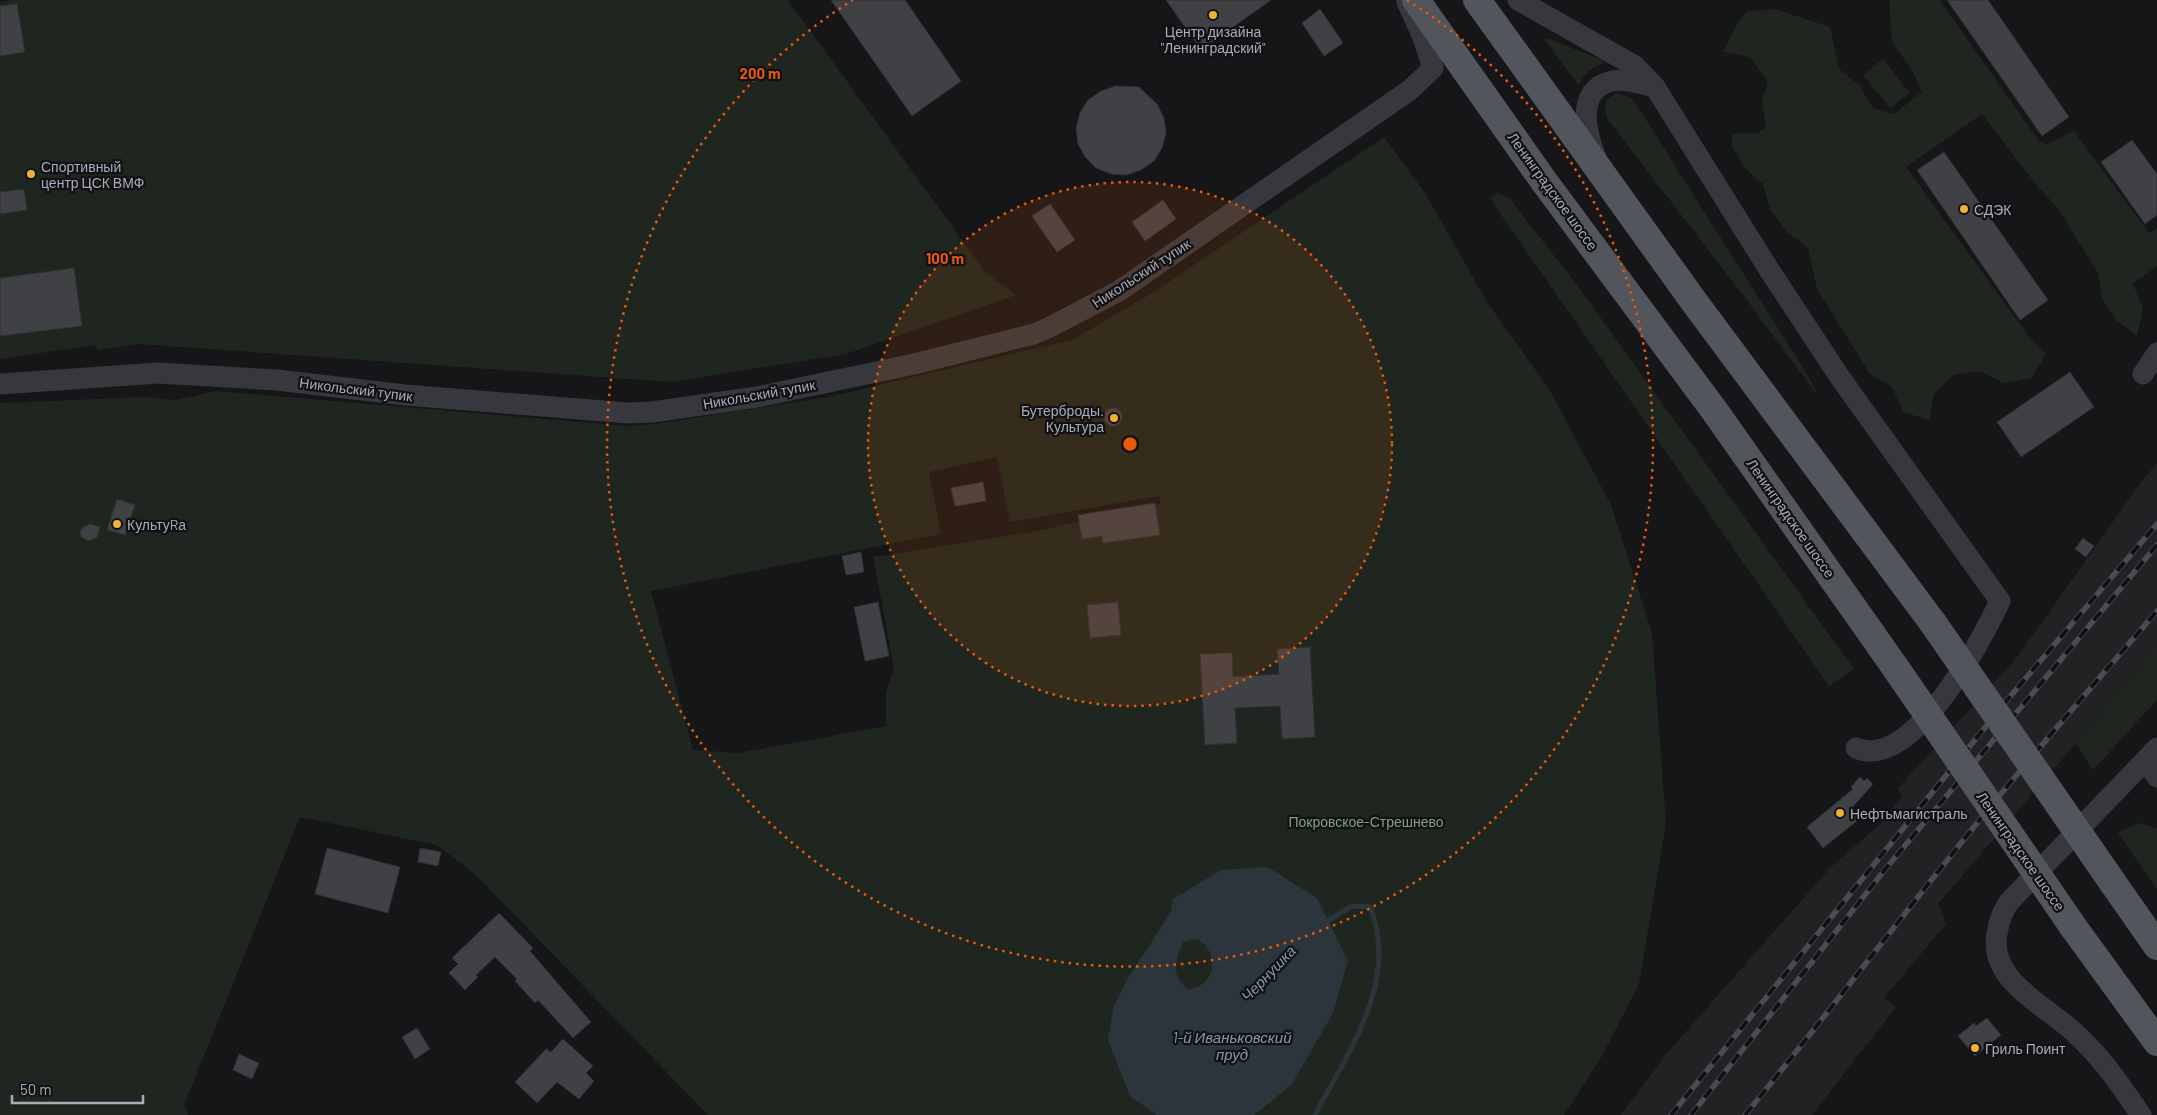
<svg xmlns="http://www.w3.org/2000/svg" width="2157" height="1115" font-family="Barlow,sans-serif">
<style>
.built{fill:#222225}
.green{fill:#1e261f;fill-rule:evenodd}
.water{fill:#2c353c;fill-rule:evenodd}
.lines{fill:none;stroke-linecap:round;stroke-linejoin:round}
.stream{stroke:#2c353c;stroke-width:5}
.building{fill:#404145;stroke:#303034}
.minor{stroke:#37383d;stroke-width:21}
.major{stroke:#53555c;stroke-width:28}
.rail-casing{stroke:#4a4c52;stroke-width:5.5}
.rail{stroke:#111113;stroke-width:4;stroke-dasharray:11;stroke-linecap:butt}
.major-bridge{stroke:#53555c;stroke-width:28}
.ring{fill:none;stroke:#e8590c;stroke-width:2.5;stroke-dasharray:2.5 5}
.poi-dot{fill:#f2b134;stroke:#111113;stroke-width:2}
.labels{text-anchor:middle;dominant-baseline:central;stroke-width:4.5;stroke-linejoin:round;paint-order:stroke}
.poi-label{font-size:14px;fill:#a8adb8;stroke:#111113;text-anchor:start}
.street-label{font-size:14px;fill:#a8adb8;stroke:#111113}
.park-label{font-size:14px;fill:#7fa381;stroke:#111113}
.water-label{font-size:15px;font-style:italic;fill:#7f9bb3;stroke:#111113}
.centre{fill:#e8590c;stroke:#111113;stroke-width:2.5}
.ring-label{font-size:15px;text-anchor:middle;font-weight:bold;fill:#e8590c;stroke:#111113;stroke-width:4.5;stroke-linejoin:round;paint-order:stroke}
</style>
<rect width="100%" height="100%" fill="#161618"/>
<!-- built -->
<path class="built" d="M 2157,463 L 2157,645 L 2076,743 L 1938,904 L 1946,924 L 1884,998 L 1896,1007 L 1812,1115 L 1621,1115 L 1668,1052 L 1830,868 L 1880,824 L 1903,795 L 1897,789 L 2018,656 L 2141,482 Z"/>
<!-- green -->
<g class="green">
<path d="M 12,0 L 788,0 L 986,273 L 1016,295 L 846,354 L 671,382 L 139,344 L 98,350 L 95,345 L 0,359 L 0,2 Z"/>
<path d="M 1889,0 L 1940,0 L 2039,141 L 2046,145 L 2074,131 L 2149,233 L 2157,228 L 2157,266 L 2133,284 L 2143,309 L 2137,336 L 2117,321 L 2102,299 L 2098,273 L 2057,207 L 2038,187 L 1982,114 L 1906,167 L 2027,334 L 2046,354 L 2031,378 L 2004,383 L 1980,371 L 1954,375 L 1934,394 L 1929,420 L 1903,412 L 1892,387 L 1870,374 L 1817,289 L 1808,248 L 1787,232 L 1770,209 L 1763,184 L 1744,167 L 1731,144 L 1733,134 L 1758,133 L 1766,127 L 1762,101 L 1768,82 L 1750,57 L 1723,52 L 1739,20 L 1748,11 L 1775,9 L 1830,27 L 1839,69 L 1859,85 L 1873,108 L 1894,114 L 1922,92 L 1912,70 L 1892,42 Z"/>
<path d="M 1547,38 L 1602,60 L 1604,60 L 1603,63 L 1589,70 L 1578,85 L 1544,39 Z"/>
<path d="M 1883,59 L 1910,93 L 1890,108 L 1863,75 Z"/>
<path d="M 1617,93 L 1630,97 L 1636,104 L 1807,374 L 1819,397 L 1743,295 L 1608,120 C 1603,108 1603,99 1617,93 Z"/>
<path d="M 1384,137 L 1425,193 L 1487,302 L 1549,389 L 1611,505 L 1652,633 L 1666,823 L 1639,984 L 1602,1056 L 1564,1115 L 708,1115 L 477,876 L 437,845 L 300,817 L 184,1105 L 188,1115 L 0,1115 L 0,403 L 145,397 L 176,400 L 216,391 L 627,426 L 654,424 L 828,397 L 1072,340 L 1154,292 ZM 997,457 L 1010,522 L 1159,496 L 1161,504 L 1032,532 L 873,557 L 894,667 L 886,693 L 886,726 L 739,753 L 693,750 L 651,591 L 941,534 L 929,472 Z"/>
<path d="M 1498,193 L 1510,199 L 1577,285 L 1854,669 L 1829,686 L 1497,209 L 1491,197 Z"/>
<path d="M 2157,645 L 2157,700 L 2093,770 L 2076,743 Z"/>
<path d="M 2138,823 L 2157,828 L 2157,889 L 2118,833 Z"/>
</g>
<!-- water -->
<path class="water" d="M 1267,867 L 1317,898 L 1348,961 L 1333,1013 L 1292,1084 L 1254,1115 L 1157,1115 L 1130,1096 L 1108,1040 L 1114,1005 L 1128,978 L 1171,912 L 1173,899 L 1221,870 ZM 1197,939 C 1213,946 1218,971 1204,983 C 1201,986 1194,988 1189,990 C 1170,976 1175,962 1183,942 Z"/>
<g class="lines">
<!-- stream -->
<path class="stream" d="M 1315,1115 C 1348,1052 1400,981 1370,907 L 1352,906 L 1324,923"/>
</g>
<!-- building -->
<g class="building">
<path d="M 831,0 L 905,0 L 961,81 L 912,116 Z"/>
<path d="M 1166,0 L 1271,0 L 1201,50 Z"/>
<path d="M 1947,0 L 1988,0 L 2069,117 L 2042,136 Z"/>
<path d="M 17,4 L 25,52 L 0,56 L 0,6 Z"/>
<path d="M 1320,9 L 1343,43 L 1324,56 L 1302,23 Z"/>
<path d="M 1116,86 L 1139,87 L 1157,104 L 1164,118 L 1166,133 L 1162,148 L 1154,161 L 1141,170 L 1126,175 L 1111,174 L 1096,168 L 1085,157 L 1078,144 L 1076,128 L 1080,113 L 1088,100 L 1101,91 Z"/>
<path d="M 2132,140 L 2157,174 L 2157,215 L 2145,224 L 2101,162 Z"/>
<path d="M 1944,152 L 2048,300 L 2020,320 L 1917,170 Z"/>
<path d="M 24,189 L 27,210 L 0,214 L 0,192 Z"/>
<path d="M 1163,200 L 1176,219 L 1145,241 L 1132,222 Z"/>
<path d="M 1050,204 L 1075,240 L 1057,252 L 1032,216 Z"/>
<path d="M 74,268 L 82,326 L 0,336 L 0,278 Z"/>
<path d="M 2070,372 L 2094,407 L 2021,457 L 1997,422 Z"/>
<circle cx="1113" cy="417" r="9"/>
<path d="M 983,482 L 986,501 L 955,506 L 951,488 Z"/>
<path d="M 117,499 L 135,505 L 125,535 L 107,530 Z"/>
<path d="M 1155,503 L 1160,535 L 1103,543 L 1102,536 L 1082,539 L 1078,515 Z"/>
<path d="M 90,524 L 100,527 L 97,537 L 89,541 L 81,537 L 80,532 L 82,528 Z"/>
<path d="M 2083,538 L 2094,546 L 2086,557 L 2075,549 Z"/>
<path d="M 861,552 L 864,572 L 846,575 L 842,556 Z"/>
<path d="M 878,602 L 889,656 L 865,661 L 854,607 Z"/>
<path d="M 1118,602 L 1121,635 L 1090,638 L 1087,605 Z"/>
<path d="M 1310,647 L 1315,737 L 1282,739 L 1280,706 L 1235,708 L 1237,743 L 1205,745 L 1200,654 L 1232,653 L 1233,677 L 1279,674 L 1277,649 Z"/>
<path d="M 1860,777 L 1864,781 L 1867,778 L 1873,784 L 1850,810 L 1858,820 L 1823,848 L 1807,827 L 1853,789 L 1851,787 Z"/>
<path d="M 327,848 L 400,867 L 388,913 L 315,894 Z"/>
<path d="M 420,848 L 441,852 L 438,866 L 418,862 Z"/>
<path d="M 499,913 L 533,948 L 530,951 L 591,1022 L 573,1038 L 538,1000 L 535,1003 L 515,981 L 517,979 L 495,957 L 476,975 L 478,977 L 465,990 L 449,973 L 458,964 L 452,958 Z"/>
<path d="M 1987,1018 L 2001,1035 L 1975,1056 L 1958,1036 L 1974,1023 L 1976,1026 Z"/>
<path d="M 417,1028 L 430,1049 L 415,1059 L 402,1037 Z"/>
<path d="M 563,1039 L 593,1066 L 586,1073 L 594,1081 L 579,1099 L 557,1082 L 537,1103 L 515,1082 L 546,1049 L 551,1052 Z"/>
<path d="M 239,1054 L 259,1063 L 252,1079 L 233,1070 Z"/>
</g>
<g class="lines">
<!-- minor -->
<g class="minor">
<path d="M 1518,0 L 1635,66 L 1655,87 L 1768,268 L 1839,376 L 2000,601 C 1981,641 1912,772 1856,748"/>
<path d="M 1596,158 C 1586,133 1575,89 1612,81 C 1626,78 1641,84 1655,87"/>
<path d="M 2143,374 L 2157,353"/>
<path d="M 0,384 L 158,373 L 277,380 L 405,395 L 628,413 L 652,412 L 757,397 L 914,364 L 1034,334 L 1050,327 L 1119,291 L 1410,90 L 1433,68 L 1422,35 L 1407,2"/>
<path d="M 2146,760 L 2157,777"/>
<path d="M 2141,1115 C 2120,1085 2104,1060 2077,1035 C 2048,1006 1988,982 1997,933 C 1999,921 2002,912 2009,902 L 2157,748"/>
</g>
<!-- major -->
<g class="major">
<path d="M 1416,0 L 1543,180 L 1714,410 L 1895,667"/>
<path d="M 1477,0 L 1695,303 L 1933,623"/>
<path d="M 2113,883 L 2157,946"/>
<path d="M 2074,928 L 2157,1042"/>
</g>
<defs>
<g id="rail">
<path d="M 1671,1115 L 2008,699 L 2157,524"/>
<path d="M 1691,1115 L 1887,867 L 2157,545"/>
<path d="M 1745,1115 C 1824,1019 1899,919 1978,822 C 2036,750 2097,681 2157,611"/>
</g>
</defs>
<!-- rail casing -->
<use href="#rail" class="rail-casing"/>
<!-- rail -->
<use href="#rail" class="rail"/>
<!-- major-bridge -->
<g class="major-bridge">
<path d="M 1933,623 L 2113,883"/>
<path d="M 1895,667 L 2074,928"/>
</g>
</g>
<!-- distance rings -->
<circle cx="1130" cy="444" r="262" fill="#e8590c" fill-opacity=".12"/>
<g class="ring">
<circle cx="1130" cy="444" r="262"/>
<path d="M1407 0A523 523 0 1 1 853 0"/>
</g>
<!-- markers -->
<g class="poi-dot">
<circle cx="1213" cy="15" r="5"/>
<circle cx="31" cy="174" r="5"/>
<circle cx="1964" cy="209" r="5"/>
<circle cx="1114" cy="418" r="5"/>
<circle cx="117" cy="524" r="5"/>
<circle cx="1840" cy="813" r="5"/>
<circle cx="1975" cy="1048" r="5"/>
</g>
<g class="labels">
<!-- poi labels -->
<g class="poi-label">
<text x="1213" y="31" text-anchor="middle">Центр дизайна<tspan x="1213" dy="16">"Ленинградский"</tspan></text>
<text x="41" y="166">Спортивный<tspan x="41" dy="16">центр ЦСК ВМФ</tspan></text>
<text x="1974" y="209">СДЭК</text>
<text x="1104" y="410" text-anchor="end">Бутерброды.<tspan x="1104" dy="16">Культура</tspan></text>
<text x="127" y="524">КультуRа</text>
<text x="1850" y="813">Нефтьмагистраль</text>
<text x="1985" y="1048">Гриль Поинт</text>
</g>
<!-- street labels -->
<g class="street-label">
<text transform="translate(1553 191) rotate(54)">Ленинградское шоссе</text>
<text transform="translate(1141 273) rotate(-33)">Никольский тупик</text>
<text transform="translate(356 389) rotate(7)">Никольский тупик</text>
<text transform="translate(759 394) rotate(-10)">Никольский тупик</text>
<text transform="translate(1791 518) rotate(55)">Ленинградское шоссе</text>
<text transform="translate(2021 851) rotate(55)">Ленинградское шоссе</text>
</g>
<!-- park labels -->
<g class="park-label">
<text x="1366" y="821">Покровское-Стрешнево</text>
</g>
<!-- water labels -->
<g class="water-label">
<text transform="translate(1268 973) rotate(-46)">Чернушка</text>
<text x="1232" y="1037">1-й Иваньковский<tspan x="1232" dy="17">пруд</tspan></text>
</g>
</g>
<circle cx="1130" cy="444" r="8" class="centre"/>
<g class="ring-label">
<text x="760" y="79">200 m</text>
<text x="945" y="264">100 m</text>
</g>
<!-- scale -->
<path d="M12 1095v8h131v-8" fill="none" stroke="#a8adb8" stroke-width="2.5"/>
<text x="20" y="1095" font-size="15" fill="#a8adb8" stroke="#111113" stroke-width="4" paint-order="stroke">50 m</text>
</svg>
